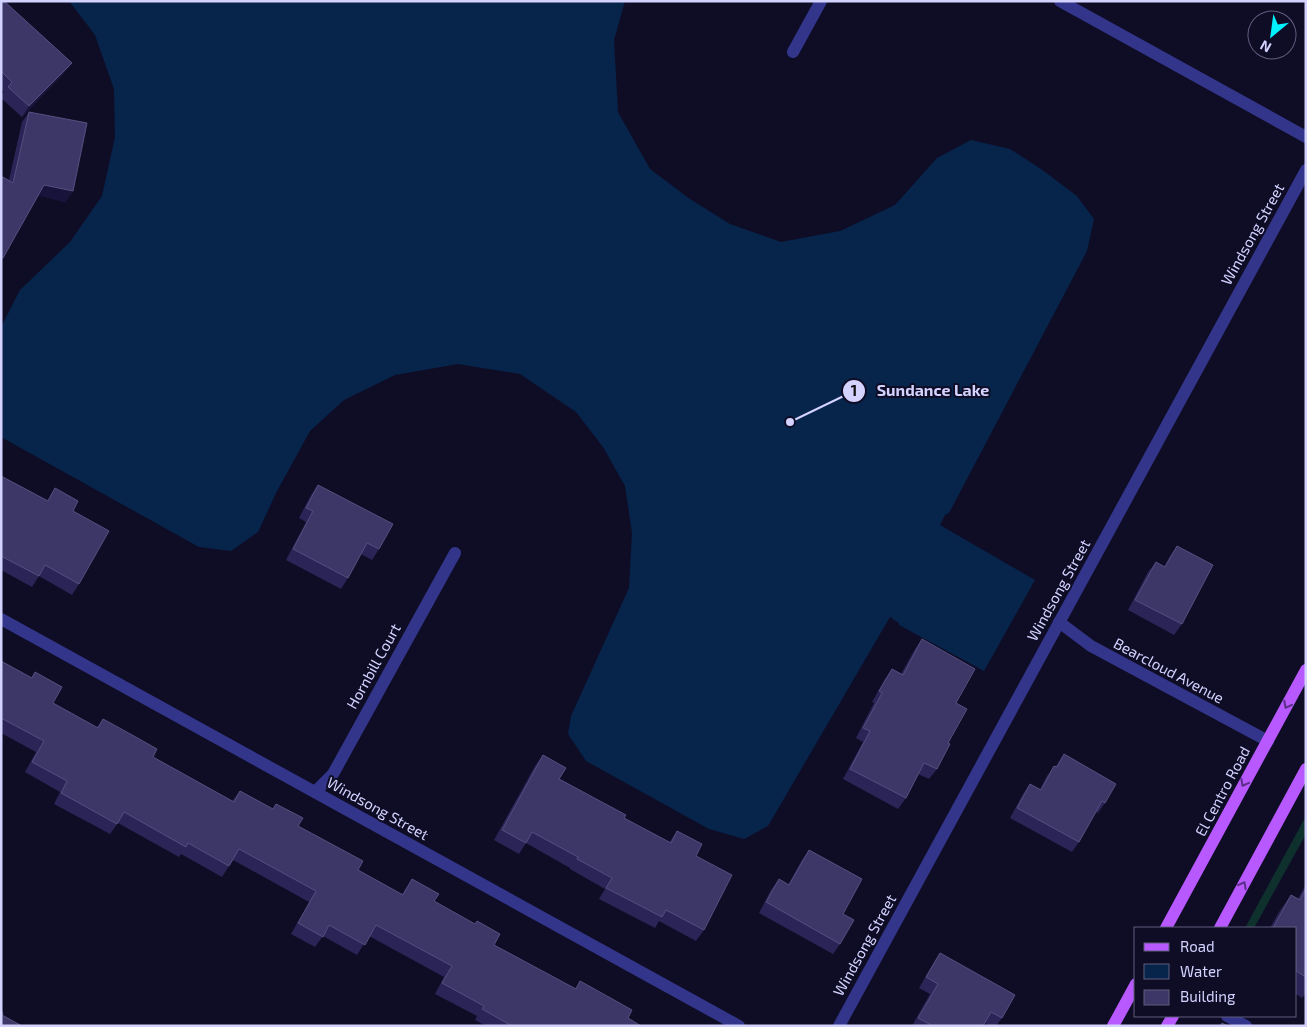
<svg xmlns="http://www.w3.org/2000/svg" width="1307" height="1027" font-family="'Exo 2',sans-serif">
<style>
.green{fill:#0f312e}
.water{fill:#07244b}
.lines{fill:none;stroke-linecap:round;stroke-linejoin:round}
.minor{stroke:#33358a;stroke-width:12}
.major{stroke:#b759ff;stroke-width:12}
.wall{fill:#2b2456}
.shaded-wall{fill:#18133b}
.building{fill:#3d3768;stroke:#554f80}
.oneway{stroke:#5b2f88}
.labels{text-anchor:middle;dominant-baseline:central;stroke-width:4;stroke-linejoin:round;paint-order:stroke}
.street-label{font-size:15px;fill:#d4d2ff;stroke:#0f0d26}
.leader{fill:none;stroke:#d4d2ff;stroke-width:2}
.callout-dot{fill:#d4d2ff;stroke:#0f0d26;stroke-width:2}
.mark-label{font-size:15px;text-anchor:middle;font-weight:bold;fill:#111}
.callout-label{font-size:16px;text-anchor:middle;font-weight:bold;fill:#d4d2ff;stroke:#0f0d26;stroke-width:4;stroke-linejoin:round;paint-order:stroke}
</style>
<rect width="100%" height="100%" fill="#0f0d26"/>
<!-- green -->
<path class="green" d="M 1306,816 L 1306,834 L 1254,928 L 1245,928 Z"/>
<!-- water -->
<path class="water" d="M 69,1 L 625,1 L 614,40 L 618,112 L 650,169 L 690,199 L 730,224 L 781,242 L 840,231 L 895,205 L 937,158 L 971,140 L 1010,149 L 1041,169 L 1077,196 L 1094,219 L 1087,251 L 949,513 L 945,515 L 940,525 L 1035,580 L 984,671 L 899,625 L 899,623 L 890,617 L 768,826 L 744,839 L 709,829 L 586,761 L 568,734 L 571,716 L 629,588 L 632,533 L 625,486 L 603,447 L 576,412 L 520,374 L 458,364 L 395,375 L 344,400 L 310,431 L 276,493 L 258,532 L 231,551 L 199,547 L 1,437 L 1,327 L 20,290 L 70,242 L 102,196 L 115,137 L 114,89 L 95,35 Z"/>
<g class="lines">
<!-- minor -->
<g class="minor">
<path d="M 1060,1 L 1306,137"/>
<path d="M 793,52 L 821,1"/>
<path d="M 1,619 L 739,1026"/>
<path d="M 1059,622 L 1091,646 L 1268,741"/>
<path d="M 315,792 L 333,774 L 455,553"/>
<path d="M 1227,1016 L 1246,1026"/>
<path d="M 839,1026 L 1306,170"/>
</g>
<!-- major -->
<g class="major">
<path d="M 1166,928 L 1306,670"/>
<path d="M 1220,928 L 1306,769"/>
<path d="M 1113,1026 L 1136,984"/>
<path d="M 1167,1026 L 1173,1016"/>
</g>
</g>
<!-- wall -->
<g class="wall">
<path d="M 1,1 L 72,63 L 64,73 L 22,117 L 1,98 L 1,96 L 4,92 L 1,89 Z"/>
<path d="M 29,112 L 73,191 L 65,202 L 38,195 L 1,261 L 1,176 L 9,180 L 22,122 Z"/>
<path d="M 1,476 L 47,501 L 55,488 L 73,511 L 79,584 L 72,595 L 39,576 L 32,587 L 1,570 Z"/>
<path d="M 318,485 L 379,549 L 372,560 L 361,554 L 348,578 L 341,589 L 286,560 L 306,522 L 299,518 L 311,495 Z"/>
<path d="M 1177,546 L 1182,624 L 1174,635 L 1128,610 L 1148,572 L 1156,562 L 1164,567 L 1170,556 Z"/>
<path d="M 922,639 L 956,703 L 948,743 L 937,769 L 929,779 L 918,774 L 906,798 L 898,809 L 843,779 L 863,742 L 856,738 L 874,703 L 872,702 L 885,679 L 892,669 L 901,674 L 915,649 Z"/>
<path d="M 1,661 L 31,678 L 35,672 L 53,703 L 97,727 L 103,719 L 153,757 L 232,801 L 240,791 L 273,809 L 276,804 L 298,826 L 358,870 L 402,894 L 412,879 L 434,901 L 494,945 L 575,989 L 580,981 L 628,1018 L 641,1026 L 486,1026 L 475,1020 L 477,1016 L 435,994 L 444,977 L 369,936 L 357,955 L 323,936 L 315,947 L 291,934 L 309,902 L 233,860 L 222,877 L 181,854 L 179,857 L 118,823 L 110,834 L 54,804 L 60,792 L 25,772 L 36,752 L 1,733 Z"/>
<path d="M 1064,754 L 1105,803 L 1098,813 L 1096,812 L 1079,842 L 1072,852 L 1010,818 L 1023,794 L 1030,784 L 1040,789 L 1047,776 L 1054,766 L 1056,766 Z"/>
<path d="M 543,755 L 559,779 L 624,818 L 669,843 L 677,831 L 696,856 L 704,930 L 696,941 L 659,921 L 655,928 L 599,899 L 605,889 L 570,869 L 570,868 L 526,843 L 519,854 L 494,840 L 535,766 Z"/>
<path d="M 809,850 L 843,914 L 840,944 L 833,954 L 759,913 L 771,890 L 779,879 L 788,885 L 802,860 Z"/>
<path d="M 1306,884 L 1306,993 L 1302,998 L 1296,994 L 1296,928 L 1270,928 L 1279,912 L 1291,895 L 1298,899 Z"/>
<path d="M 940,953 L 1002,1018 L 996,1026 L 990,1026 L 985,1023 L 983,1026 L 912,1026 L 930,994 L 919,988 L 933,964 Z"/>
</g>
<!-- shaded-wall -->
<g class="shaded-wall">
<path d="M 72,63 L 64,73 L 22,117 L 29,106 Z"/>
<path d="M 44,185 L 73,191 L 65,202 L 37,195 Z"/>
</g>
<!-- building -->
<g class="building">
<path d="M 1,1 L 4,1 L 72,63 L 29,106 L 8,87 L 12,82 L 1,71 Z"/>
<path d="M 29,112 L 87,123 L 73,191 L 44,185 L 3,258 L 1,257 L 1,176 L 13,183 Z"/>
<path d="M 1,476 L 48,501 L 55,488 L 78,501 L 73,511 L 109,531 L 79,584 L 45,565 L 39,576 L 1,556 Z"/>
<path d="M 318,485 L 393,524 L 379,549 L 367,543 L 348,578 L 293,549 L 313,511 L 306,508 Z"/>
<path d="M 1177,546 L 1213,565 L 1182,624 L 1135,600 L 1156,562 L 1165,567 Z"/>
<path d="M 922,639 L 975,669 L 956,703 L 967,709 L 948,743 L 950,744 L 937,769 L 924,763 L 906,798 L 850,769 L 870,731 L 863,728 L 882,693 L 879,691 L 892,669 L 903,675 Z"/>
<path d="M 1,661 L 32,678 L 35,672 L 62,687 L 53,703 L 98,728 L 103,719 L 134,736 L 157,749 L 153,757 L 234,802 L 240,791 L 273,809 L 276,804 L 303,818 L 298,826 L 363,861 L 358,870 L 403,895 L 412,879 L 439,894 L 434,901 L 475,924 L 477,921 L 500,934 L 494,945 L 576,989 L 580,981 L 632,1010 L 628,1018 L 641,1026 L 512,1026 L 482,1009 L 484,1006 L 442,983 L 452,966 L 376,925 L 365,945 L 329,925 L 323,937 L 298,923 L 316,891 L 239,849 L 229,866 L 188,843 L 186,847 L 124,812 L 117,824 L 61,793 L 67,781 L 32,762 L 44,741 L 1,718 Z"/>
<path d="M 1064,754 L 1116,784 L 1105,803 L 1102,801 L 1079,842 L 1017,808 L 1030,784 L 1041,790 L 1054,766 L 1057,767 Z"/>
<path d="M 543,755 L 566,768 L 559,779 L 626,815 L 624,818 L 671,843 L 677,831 L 702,844 L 696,856 L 732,875 L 704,930 L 666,910 L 662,917 L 606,888 L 612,878 L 577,859 L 578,857 L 532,832 L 526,843 L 502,830 Z"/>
<path d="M 809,850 L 862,879 L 843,914 L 854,920 L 840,944 L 766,902 L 779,879 L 789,885 Z"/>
<path d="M 1306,888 L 1306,977 L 1296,971 L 1296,928 L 1273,928 L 1291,895 L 1300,900 Z"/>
<path d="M 940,953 L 1015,995 L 1002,1018 L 991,1012 L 983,1026 L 933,1026 L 918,1018 L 938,984 L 926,977 Z"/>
<path d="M 1,1012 L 3,1013 L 2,1015 L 22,1026 L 1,1026 Z"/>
<path d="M 1222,1023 L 1228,1026 L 1220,1026 Z"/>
</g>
<!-- one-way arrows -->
<defs><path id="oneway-chevron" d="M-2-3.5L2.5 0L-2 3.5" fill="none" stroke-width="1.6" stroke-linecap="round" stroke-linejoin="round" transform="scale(1.25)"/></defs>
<g class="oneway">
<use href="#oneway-chevron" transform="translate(1287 705) rotate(118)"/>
<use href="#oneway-chevron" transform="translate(1244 783) rotate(118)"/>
<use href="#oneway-chevron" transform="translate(1243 885) rotate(-62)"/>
</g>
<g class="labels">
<!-- street labels -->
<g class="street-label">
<text transform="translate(1252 234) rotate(-61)">Windsong Street</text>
<text transform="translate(1058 590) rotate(-61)">Windsong Street</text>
<text transform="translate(373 666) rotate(-61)">Hornbill Court</text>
<text transform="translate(1169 670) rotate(28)">Bearcloud Avenue</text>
<text transform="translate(1222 791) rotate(-62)">El Centro Road</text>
<text transform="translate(378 808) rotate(29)">Windsong Street</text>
<text transform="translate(864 945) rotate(-61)">Windsong Street</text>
</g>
</g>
<!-- callouts -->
<path class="leader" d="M790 422L854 391"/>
<g class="callout-dot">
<circle cx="790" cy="422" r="5"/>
<circle cx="854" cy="391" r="12"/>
</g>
<g class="mark-label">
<text x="854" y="396">1</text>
</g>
<g class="callout-label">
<text x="933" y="396">Sundance Lake</text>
</g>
<!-- border -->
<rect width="1307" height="1027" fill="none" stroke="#d4d2ff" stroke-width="5"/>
<!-- legend -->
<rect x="1134" y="927" width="162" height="90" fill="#0f0d26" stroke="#5e5c7d"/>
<rect x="1144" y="943" width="25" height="8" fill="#b759ff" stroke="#5e5c7d"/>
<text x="1180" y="952" font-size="15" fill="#d4d2ff">Road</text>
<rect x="1144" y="964" width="25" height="15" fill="#07244b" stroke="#5e5c7d"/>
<text x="1180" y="977" font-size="15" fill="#d4d2ff">Water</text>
<rect x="1144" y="990" width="25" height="15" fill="#3d3768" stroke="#5e5c7d"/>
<text x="1180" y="1002" font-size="15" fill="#d4d2ff">Building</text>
<!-- north arrow -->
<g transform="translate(1272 35) rotate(209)"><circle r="24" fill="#0f0d26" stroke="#5e5c7d"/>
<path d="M0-4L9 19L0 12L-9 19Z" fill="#00f3fd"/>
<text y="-8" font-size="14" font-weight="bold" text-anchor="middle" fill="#d4d2ff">N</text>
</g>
</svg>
